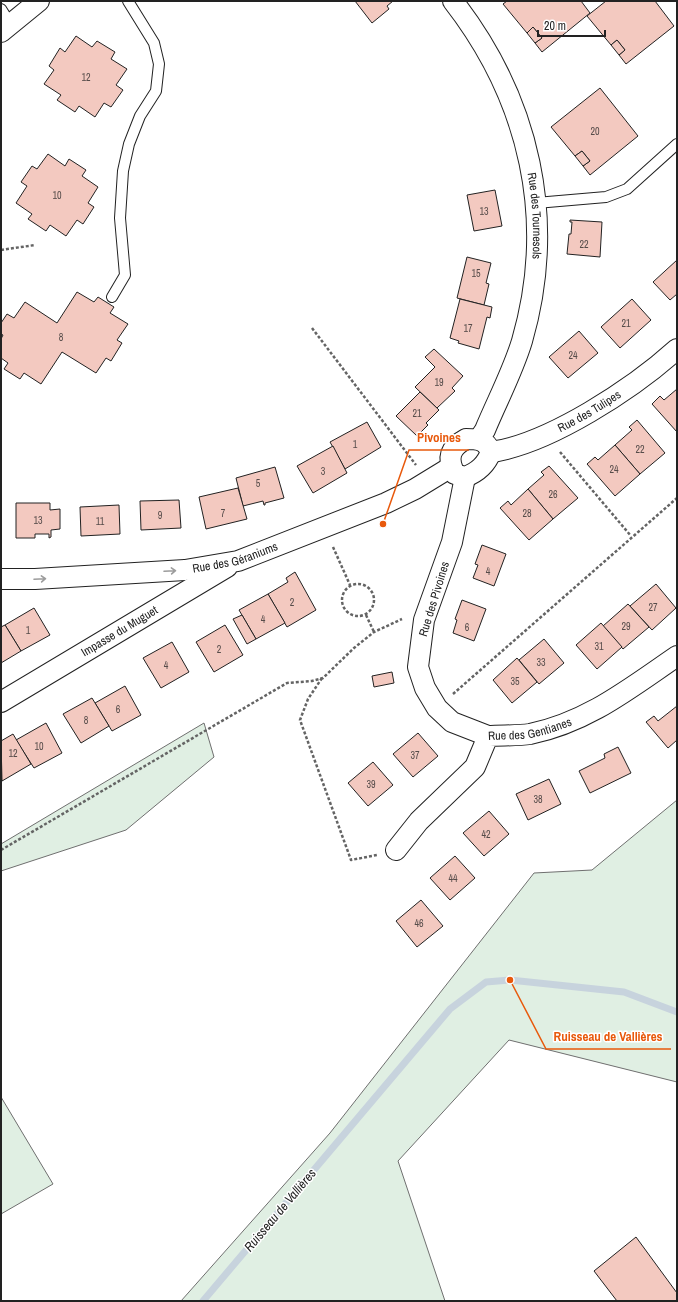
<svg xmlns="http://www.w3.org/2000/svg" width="678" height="1302" font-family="'Archivo Narrow',sans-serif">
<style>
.green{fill:#e0efe3;stroke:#6f6f6f}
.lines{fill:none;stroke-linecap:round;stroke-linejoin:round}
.stream{stroke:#c7d3dd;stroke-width:7}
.building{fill:#f3c9c0;stroke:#222}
.lane-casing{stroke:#222;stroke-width:12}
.street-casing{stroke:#222;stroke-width:22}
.path{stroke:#646464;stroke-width:2.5;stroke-dasharray:3 2;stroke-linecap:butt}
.lane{stroke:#fff;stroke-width:10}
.street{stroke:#fff;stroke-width:20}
.oneway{stroke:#9c9c9c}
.labels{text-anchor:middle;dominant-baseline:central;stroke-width:3;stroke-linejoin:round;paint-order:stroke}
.number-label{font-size:10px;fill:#564c4a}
.street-label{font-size:12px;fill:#222;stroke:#fff}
.water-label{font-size:13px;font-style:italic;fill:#222;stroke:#fff}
.leader{fill:none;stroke:#e8590c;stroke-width:1.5}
.callout-dot{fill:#e8590c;stroke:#fff;stroke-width:1.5}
.callout-label{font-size:13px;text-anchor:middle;font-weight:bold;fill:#e8590c;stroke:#fff;stroke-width:3;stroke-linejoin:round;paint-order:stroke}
</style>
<rect width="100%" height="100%" fill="#fff"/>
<!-- green -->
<g class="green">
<path d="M 204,723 L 214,757 L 126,830 L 1,871 L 1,844 Z"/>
<path d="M 677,800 L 677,1082 L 509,1040 L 398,1161 L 445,1301 L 181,1301 L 330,1133 L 534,873 L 592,870 Z"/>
<path d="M 1,1097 L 53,1184 L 1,1214 Z"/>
</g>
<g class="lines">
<!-- stream -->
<path class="stream" d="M 203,1301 L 450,1009 L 486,982 L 510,980 L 624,992 L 677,1012"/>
</g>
<!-- building -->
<g class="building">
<path d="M 355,1 L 393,1 L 387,6 L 389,9 L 372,23 Z"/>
<path d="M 507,1 L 581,1 L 590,13 L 542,52 L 535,43 L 542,38 L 533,27 L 527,33 L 503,4 Z"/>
<path d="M 606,1 L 655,1 L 674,26 L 626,64 L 619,55 L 625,50 L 617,40 L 611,45 L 587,16 Z"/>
<path d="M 533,27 L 542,38 L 535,43 L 527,33 Z"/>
<path d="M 76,36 L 92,47 L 97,41 L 115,52 L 111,59 L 127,69 L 116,85 L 123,90 L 111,107 L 104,103 L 95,117 L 79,106 L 75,112 L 57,100 L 61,95 L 44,84 L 54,70 L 49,66 L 60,48 L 65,52 Z"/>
<path d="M 617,40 L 625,50 L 619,55 L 611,45 Z"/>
<path d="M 600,88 L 638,136 L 590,175 L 583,166 L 590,161 L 582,151 L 575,156 L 551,127 Z"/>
<path d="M 582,151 L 590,161 L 583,166 L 575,156 Z"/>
<path d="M 48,154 L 65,166 L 69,159 L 86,170 L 82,176 L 98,187 L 88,203 L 94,207 L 83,224 L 77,220 L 66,236 L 50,225 L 46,231 L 28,219 L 32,214 L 16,203 L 27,186 L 21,182 L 32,166 L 37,169 Z"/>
<path d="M 495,190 L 502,226 L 474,231 L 467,195 Z"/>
<path d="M 570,220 L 602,222 L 600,257 L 567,254 L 569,234 L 571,234 L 572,222 L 570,222 Z"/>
<path d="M 467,257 L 491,263 L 486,283 L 489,284 L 484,305 L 457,298 Z"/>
<path d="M 677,260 L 677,294 L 670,300 L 653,282 Z"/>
<path d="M 77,292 L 94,302 L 98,297 L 114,307 L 110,313 L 128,324 L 117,340 L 122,343 L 111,361 L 106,358 L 96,373 L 62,352 L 41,384 L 24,373 L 20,379 L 4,369 L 8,363 L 1,358 L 1,339 L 3,335 L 1,334 L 1,323 L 7,314 L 14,318 L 25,302 L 57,323 Z"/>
<path d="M 460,299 L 492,307 L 490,318 L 487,317 L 479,349 L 458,343 L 459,341 L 450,338 Z"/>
<path d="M 632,299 L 651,320 L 620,348 L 601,327 Z"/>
<path d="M 579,331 L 598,353 L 568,378 L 549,357 Z"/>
<path d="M 434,349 L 463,376 L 452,388 L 455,391 L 437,408 L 415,387 L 435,367 L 425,357 Z"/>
<path d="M 677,389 L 677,432 L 652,404 L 660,396 L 664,400 Z"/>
<path d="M 420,392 L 439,410 L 426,423 L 428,425 L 417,436 L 396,416 Z"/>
<path d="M 637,420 L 665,453 L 640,474 L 615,445 L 632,430 L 629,427 Z"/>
<path d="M 367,422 L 381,447 L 345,469 L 330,442 Z"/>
<path d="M 615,445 L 640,474 L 615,496 L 587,464 L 595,457 L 598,460 Z"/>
<path d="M 333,446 L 347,473 L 313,493 L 297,466 Z"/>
<path d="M 549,466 L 578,498 L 553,519 L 528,489 L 544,475 L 541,472 Z"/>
<path d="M 275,467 L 284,498 L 265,503 L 265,505 L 264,505 L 263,501 L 243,506 L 236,478 Z"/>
<path d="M 238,488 L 247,519 L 206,529 L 199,497 Z"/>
<path d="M 528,489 L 553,519 L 529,540 L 500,508 L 508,501 L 511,505 Z"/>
<path d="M 179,500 L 181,528 L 141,530 L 140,501 Z"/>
<path d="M 16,503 L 50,503 L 50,510 L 60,509 L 60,529 L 51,530 L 51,537 L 49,538 L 49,534 L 35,534 L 35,538 L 16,538 Z"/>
<path d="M 119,505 L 120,534 L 81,536 L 80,507 Z"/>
<path d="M 482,545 L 506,554 L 494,586 L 473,578 L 478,565 L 475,564 Z"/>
<path d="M 295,572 L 316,610 L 287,627 L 268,594 L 288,582 L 286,578 Z"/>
<path d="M 656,584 L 676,608 L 652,630 L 630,606 Z"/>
<path d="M 268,594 L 285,623 L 256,639 L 239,610 Z"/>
<path d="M 462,600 L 486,609 L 474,641 L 453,633 L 457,620 L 455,619 Z"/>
<path d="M 628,604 L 649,627 L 623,649 L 603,626 Z"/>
<path d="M 34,608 L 50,635 L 21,651 L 5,625 Z"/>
<path d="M 242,615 L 256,639 L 247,644 L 233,619 Z"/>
<path d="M 601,623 L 622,647 L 597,669 L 576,645 Z"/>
<path d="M 5,625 L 21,651 L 1,663 L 1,627 Z"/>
<path d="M 225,625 L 243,655 L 214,672 L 196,642 Z"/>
<path d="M 544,639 L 564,663 L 539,684 L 519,660 Z"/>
<path d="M 172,642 L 189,672 L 161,688 L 143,658 Z"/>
<path d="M 517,658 L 537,682 L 512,703 L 493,680 Z"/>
<path d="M 392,672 L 394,683 L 374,687 L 372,676 Z"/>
<path d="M 125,686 L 141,715 L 112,731 L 95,703 Z"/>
<path d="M 92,698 L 109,726 L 81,743 L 63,714 Z"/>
<path d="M 677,706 L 677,740 L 668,748 L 646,722 L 654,716 L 658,721 Z"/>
<path d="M 46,723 L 62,753 L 34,768 L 16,740 Z"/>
<path d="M 418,733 L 438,756 L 413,777 L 393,754 Z"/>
<path d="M 13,734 L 31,764 L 2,781 L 1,741 Z"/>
<path d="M 618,747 L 631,773 L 590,793 L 579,771 L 605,758 L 604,754 Z"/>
<path d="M 373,762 L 393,785 L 368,806 L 348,783 Z"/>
<path d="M 549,779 L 561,804 L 528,820 L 516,794 Z"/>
<path d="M 489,811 L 509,834 L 484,856 L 463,833 Z"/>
<path d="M 455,856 L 475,878 L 450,900 L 430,878 Z"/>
<path d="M 421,900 L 443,926 L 417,947 L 396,921 Z"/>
<path d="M 636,1237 L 677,1293 L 677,1301 L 617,1301 L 594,1271 Z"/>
</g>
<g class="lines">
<defs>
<g id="lane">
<path d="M 1,9 L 11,25"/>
<path d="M 536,203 L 606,197 L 627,189 L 677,144"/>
<path d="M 112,297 L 125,275 L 120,218 L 123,171 L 129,144 L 140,116 L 156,91 L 159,64 L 154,43 L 128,1"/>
</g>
<g id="street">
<path id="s1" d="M 453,1 C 530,100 557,220 522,341 C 513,371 497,401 485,430 L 479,439"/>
<path d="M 1,32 L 39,1"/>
<path d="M 466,439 C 479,439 486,440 491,452 C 486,465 478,472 465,477 L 455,474 C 446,457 451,447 466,439 Z"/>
<path id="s2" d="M 491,452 C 549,444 634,388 677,349"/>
<path d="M 465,477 L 452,542 L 424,620 L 418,667 L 425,688 L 437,708 L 452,722 L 488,736"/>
<path id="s3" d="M 1,579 L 35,579 L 185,570 L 238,561 L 386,503 L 415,489 L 451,467"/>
<path id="s4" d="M 1,702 L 227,567"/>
<path id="s5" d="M 396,850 L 419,821 L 475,767 L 488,736 C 502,735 517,736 530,734 C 588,722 630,688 677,656"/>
</g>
</defs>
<!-- lane casing -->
<use href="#lane" class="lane-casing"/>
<!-- street casing -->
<use href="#street" class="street-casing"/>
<!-- path -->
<g class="path">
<path d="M 1,250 L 35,245"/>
<path d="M 312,328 L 416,465"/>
<path d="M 560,452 L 631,536"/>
<path d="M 333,547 L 350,585"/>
<circle cx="358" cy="600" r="16"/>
<path d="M 366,615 L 374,632"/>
<path d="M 322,678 L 308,699 L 300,720 L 351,860 L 377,855"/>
<path d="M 453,694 L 677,498"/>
<path d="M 1,850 L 287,683 L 312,681 L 323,678 L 354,648 L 374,632 L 402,619"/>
</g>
<!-- lane -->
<use href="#lane" class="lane"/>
<!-- street -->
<use href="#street" class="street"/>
</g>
<!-- one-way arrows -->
<defs><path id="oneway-shaft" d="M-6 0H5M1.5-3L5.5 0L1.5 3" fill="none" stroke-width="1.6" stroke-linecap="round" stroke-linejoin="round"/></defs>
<g class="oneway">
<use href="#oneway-shaft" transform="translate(170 571) rotate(-3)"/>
<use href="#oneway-shaft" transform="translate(40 579) rotate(-3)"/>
</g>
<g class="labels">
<!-- number labels -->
<g class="number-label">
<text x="86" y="77">12</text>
<text x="595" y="131">20</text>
<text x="57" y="195">10</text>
<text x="484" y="211">13</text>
<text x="584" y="244">22</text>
<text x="476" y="273">15</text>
<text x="626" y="323">21</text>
<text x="468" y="328">17</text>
<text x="61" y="337">8</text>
<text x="573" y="355">24</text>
<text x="439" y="382">19</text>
<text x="417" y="413">21</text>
<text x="355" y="444">1</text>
<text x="640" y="449">22</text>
<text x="614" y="469">24</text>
<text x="323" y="471">3</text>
<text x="258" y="483">5</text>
<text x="553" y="494">26</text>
<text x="223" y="513">7</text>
<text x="527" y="513">28</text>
<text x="160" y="515">9</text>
<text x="38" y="520">13</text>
<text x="100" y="521">11</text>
<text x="488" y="571">4</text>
<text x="292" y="602">2</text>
<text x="653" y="607">27</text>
<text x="263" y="619">4</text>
<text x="626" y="626">29</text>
<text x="467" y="627">6</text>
<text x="28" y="630">1</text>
<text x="599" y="646">31</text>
<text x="219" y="649">2</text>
<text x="541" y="662">33</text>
<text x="166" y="665">4</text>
<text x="515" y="681">35</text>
<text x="118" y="709">6</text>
<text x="86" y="720">8</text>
<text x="39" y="746">10</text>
<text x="13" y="753">12</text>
<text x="415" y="755">37</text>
<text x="371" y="784">39</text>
<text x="538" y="799">38</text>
<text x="486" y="834">42</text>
<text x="453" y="878">44</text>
<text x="419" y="923">46</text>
</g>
<!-- street labels -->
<g class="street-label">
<text stroke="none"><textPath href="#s1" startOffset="234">Rue des Tournesols</textPath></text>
<text stroke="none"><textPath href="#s2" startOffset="107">Rue des Tulipes</textPath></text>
<text stroke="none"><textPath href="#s3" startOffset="236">Rue des Géraniums</textPath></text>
<text transform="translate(434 599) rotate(-73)">Rue des Pivoines</text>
<text stroke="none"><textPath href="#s4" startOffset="138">Impasse du Muguet</textPath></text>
<text stroke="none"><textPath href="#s5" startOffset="191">Rue des Gentianes</textPath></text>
</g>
<!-- water labels -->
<g class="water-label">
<text transform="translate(280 1210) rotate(-50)">Ruisseau de Vallières</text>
</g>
</g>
<!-- callouts -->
<path class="leader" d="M383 524L409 450H469M510 980L546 1049H671"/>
<g class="callout-dot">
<circle cx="383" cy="524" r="4"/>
<circle cx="510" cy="980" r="4"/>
</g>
<g class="callout-label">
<text x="439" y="442">Pivoines</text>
<text x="608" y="1041">Ruisseau de Vallières</text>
</g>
<!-- border -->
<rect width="678" height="1302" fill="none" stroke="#222222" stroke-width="4"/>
<!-- scale -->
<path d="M538 30v6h67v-6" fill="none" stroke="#222222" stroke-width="2"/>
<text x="544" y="30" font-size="12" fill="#222222" stroke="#ffffff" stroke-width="3" paint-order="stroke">20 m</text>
</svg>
